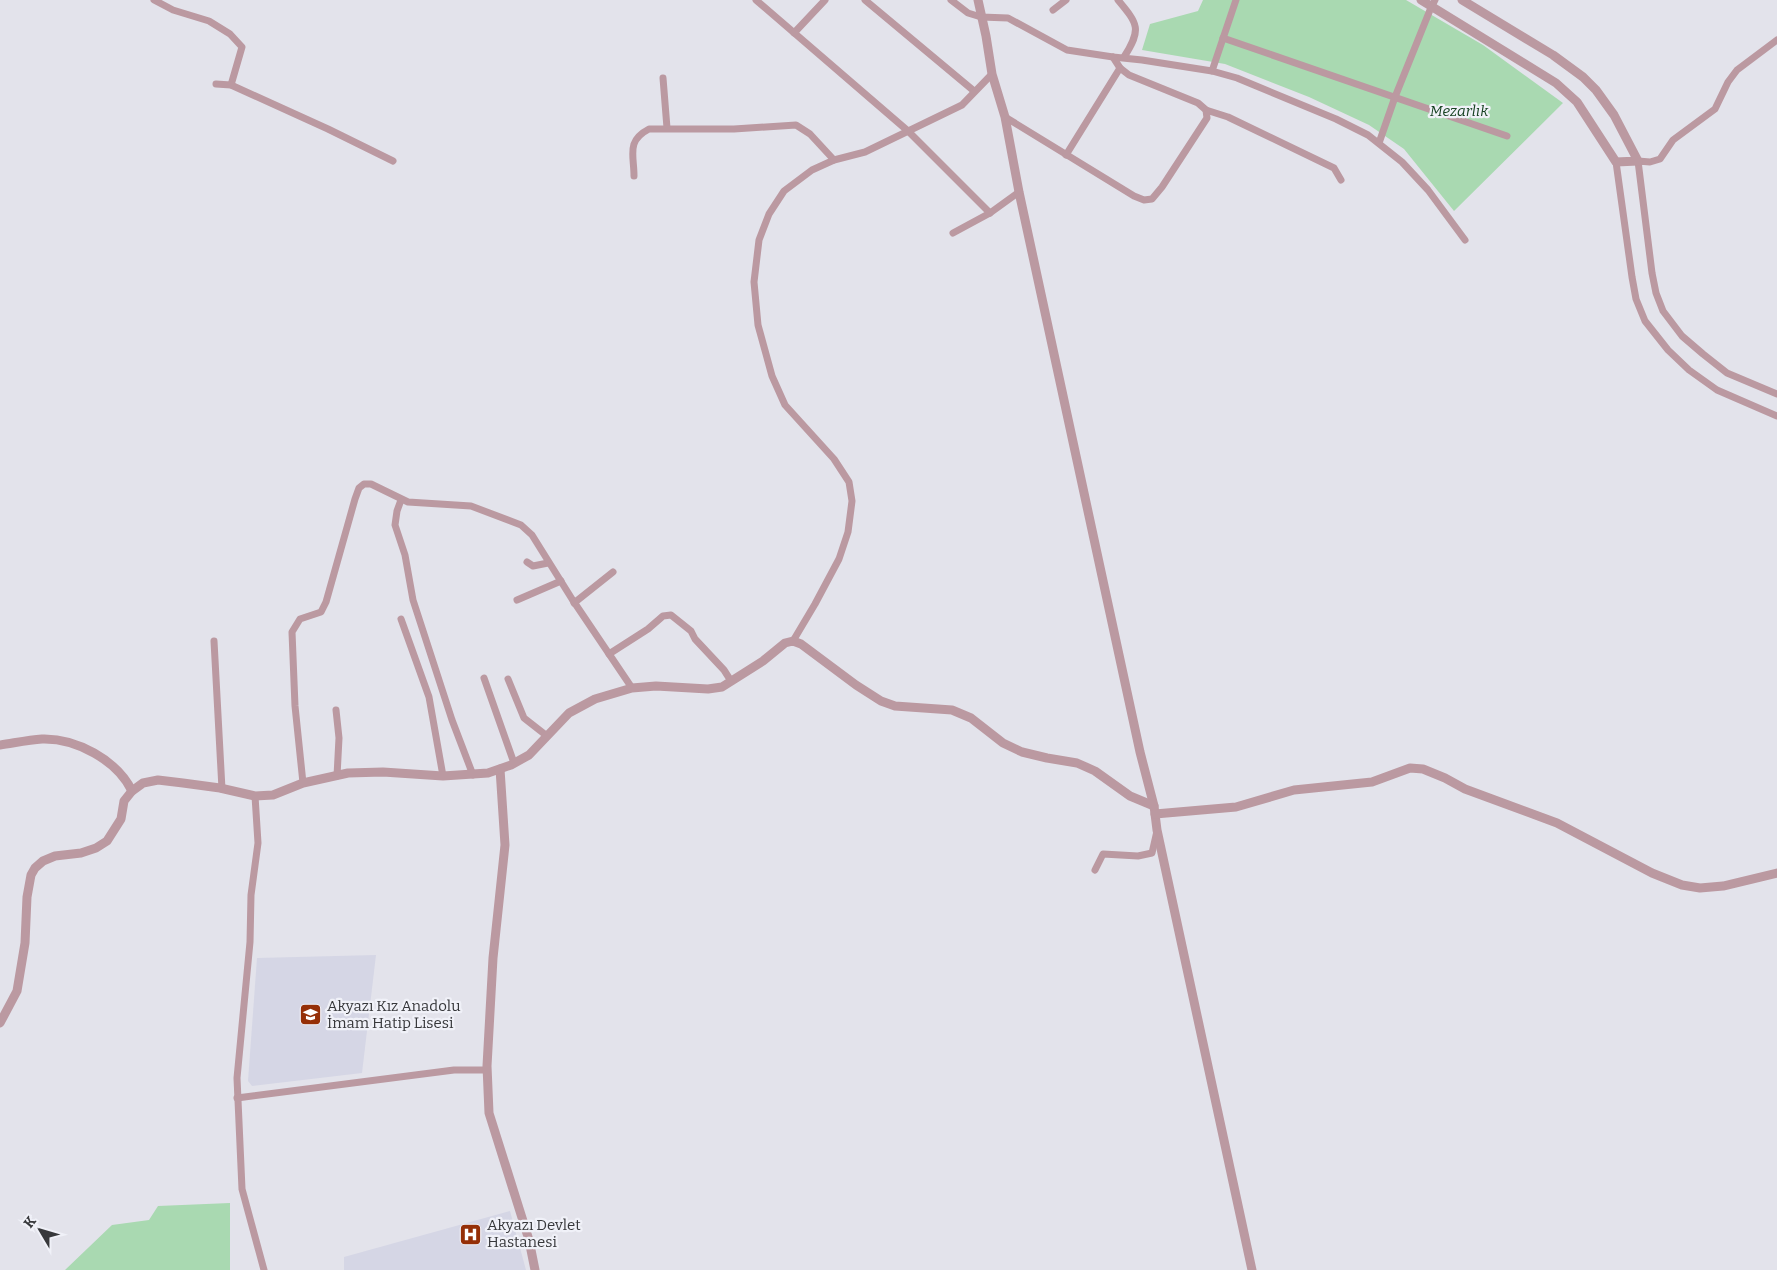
<svg xmlns="http://www.w3.org/2000/svg" width="1777" height="1270" font-family="Bitter,serif">
<style>
.built{fill:#d5d6e5}
.green{fill:#a9d9b1}
.lines{fill:none;stroke-linecap:round;stroke-linejoin:round}
.minor{stroke:#bb99a1;stroke-width:7}
.tertiary{stroke:#bb99a1;stroke-width:9}
.labels{text-anchor:middle;dominant-baseline:central;stroke-width:4.5;stroke-linejoin:round;paint-order:stroke}
.park-label{font-size:15px;font-style:italic;fill:#174222;stroke:#f0f1f8}
.poi-label{font-size:15px;fill:#37383b;stroke:#f0f1f8;text-anchor:start}
</style>
<rect width="100%" height="100%" fill="#e3e3eb"/>
<!-- built -->
<g class="built">
<path d="M 376,955 L 362,1073 L 252,1086 L 248,1081 L 257,958 Z"/>
<path d="M 510,1211 L 526,1270 L 344,1270 L 344,1257 Z"/>
</g>
<!-- green -->
<g class="green">
<path d="M 1203,0 L 1406,0 L 1483,45 L 1563,103 L 1454,211 L 1404,149 L 1369,125 L 1309,97 L 1225,64 L 1142,50 L 1150,24 L 1198,11 Z"/>
<path d="M 230,1203 L 230,1270 L 65,1270 L 112,1225 L 149,1220 L 158,1206 Z"/>
</g>
<g class="lines">
<!-- minor -->
<g class="minor">
<path d="M 154,0 L 173,10 L 209,21 L 230,34 L 242,47 L 231,85"/>
<path d="M 756,0 L 908,131 L 990,213"/>
<path d="M 865,0 L 974,91"/>
<path d="M 951,0 L 968,13 L 981,17 L 1008,18 L 1067,50 L 1113,57 L 1142,60 L 1212,71 L 1237,78 L 1336,119 L 1368,135 L 1402,162 L 1428,190 L 1465,240"/>
<path d="M 1118,0 C 1138,24 1142,29 1124,57"/>
<path d="M 1053,10 L 1066,0"/>
<path d="M 794,33 L 825,0"/>
<path d="M 1223,38 L 1507,136"/>
<path d="M 1777,40 L 1737,70 L 1728,82 L 1715,109 L 1673,140 L 1660,159 L 1650,162 L 1638,161 L 1652,273 L 1656,293 L 1663,311 L 1682,336 L 1703,354 L 1727,373 L 1777,394"/>
<path d="M 1212,71 L 1236,0"/>
<path d="M 663,78 L 667,128"/>
<path d="M 216,84 L 231,85 L 328,129 L 393,161"/>
<path d="M 1206,110 L 1228,117 L 1334,168 L 1341,180"/>
<path d="M 1005,117 L 1134,196 L 1144,200 L 1152,199 L 1162,187 L 1207,118 L 1206,110 L 1198,103 L 1129,75 L 1120,68 L 1113,57"/>
<path d="M 1379,143 L 1395,97 L 1430,10 L 1435,0"/>
<path d="M 1066,155 L 1120,68"/>
<path d="M 1616,162 L 1632,277 L 1636,299 L 1645,321 L 1668,350 L 1689,370 L 1717,390 L 1777,416"/>
<path d="M 634,176 C 634,155 626,141 649,129 L 734,129 L 796,125 L 810,134 L 834,160"/>
<path d="M 953,233 L 990,213 L 1019,192"/>
<path d="M 401,500 L 397,511 L 395,525 L 405,555 L 413,600 L 452,720 L 473,775"/>
<path d="M 527,562 L 533,566 L 548,563"/>
<path d="M 517,600 L 561,581"/>
<path d="M 574,603 L 613,572"/>
<path d="M 401,619 L 429,697 L 443,776"/>
<path d="M 214,641 L 222,789"/>
<path d="M 793,641 L 815,604 L 839,559 L 848,532 L 852,501 L 849,482 L 834,459 L 785,405 L 772,376 L 758,325 L 754,282 L 759,240 L 769,214 L 784,191 L 812,170 L 834,160 L 865,152 L 962,105 L 992,74"/>
<path d="M 609,654 L 648,629 L 663,616 L 671,615 L 691,631 L 695,639 L 724,670 L 731,681"/>
<path d="M 484,678 L 514,763"/>
<path d="M 508,679 L 524,718 L 547,736"/>
<path d="M 336,710 L 339,738 L 337,776"/>
<path d="M 303,783 L 295,706 L 292,632 L 300,619 L 321,612 L 326,602 L 355,499 L 359,488 L 364,484 L 371,484 L 408,502 L 471,506 L 521,525 L 532,535 L 572,599 L 632,688"/>
<path d="M 255,796 L 258,843 L 251,895 L 250,942 L 237,1078 L 242,1189 L 264,1270"/>
<path d="M 1095,870 L 1103,854 L 1138,856 L 1152,853 L 1157,831"/>
<path d="M 237,1098 L 454,1070 L 487,1070"/>
</g>
<!-- tertiary -->
<g class="tertiary">
<path d="M 978,0 L 986,36 L 992,74 L 1005,117 L 1019,192 L 1140,752 L 1154,806 L 1157,830 L 1252,1270"/>
<path d="M 1421,0 L 1556,83 L 1577,102 L 1616,162 L 1638,161 L 1614,115 L 1596,90 L 1583,77 L 1553,55 L 1462,0"/>
<path d="M 0,745 C 14,743 28,740 42,739 C 76,738 117,760 132,791"/>
<path d="M 500,769 L 505,845 L 493,958 L 487,1066 L 489,1113 L 529,1240 L 535,1270"/>
<path d="M 1155,814 L 1236,807 L 1294,790 L 1372,782 L 1410,768 L 1423,769 L 1445,778 L 1465,789 L 1557,823 L 1652,873 L 1682,885 L 1700,888 L 1723,886 L 1777,873"/>
<path d="M 0,1023 L 17,991 L 25,943 L 27,897 L 31,875 L 35,868 L 43,861 L 55,856 L 81,853 L 96,848 L 107,841 L 121,819 L 124,801 L 132,791 L 143,783 L 158,780 L 183,783 L 220,788 L 255,796 L 273,795 L 303,783 L 348,773 L 383,772 L 443,776 L 488,773 L 511,765 L 529,755 L 569,713 L 595,699 L 632,688 L 656,686 L 708,689 L 722,687 L 763,661 L 785,643 L 793,641 L 801,644 L 856,685 L 881,701 L 895,706 L 952,710 L 971,718 L 1003,743 L 1022,752 L 1047,758 L 1077,763 L 1095,771 L 1130,796 L 1154,806"/>
</g>
</g>
<!-- icons -->
<defs>
<symbol id="school-square" viewBox="-11 -11 22 22"><rect x="-9" y="-9" width="18" height="18" rx="4" fill="#952f07" stroke="#f0f1f8"/><path d="M0-5L7-2L0 1L-7-2ZM-4 1L0 2.5L4 1V4Q0 6-4 4Z" fill="#fff"/></symbol>
<symbol id="hospital-square" viewBox="-11 -11 22 22"><rect x="-9" y="-9" width="18" height="18" rx="4" fill="#952f07" stroke="#f0f1f8"/><path d="M-5-5h3v3.5h4V-5h3V5h-3V1.5h-4V5h-3Z" fill="#fff"/></symbol>
</defs>
<g fill-rule="evenodd">
<use href="#school-square" x="298" y="1002" width="25" height="25"/>
<use href="#hospital-square" x="458" y="1222" width="25" height="25"/>
</g>
<g class="labels">
<!-- park labels -->
<g class="park-label">
<text x="1459" y="111">Mezarlık</text>
</g>
<!-- poi labels -->
<g class="poi-label">
<text x="327" y="1006">Akyazı Kız Anadolu<tspan x="327" dy="17">İmam Hatip Lisesi</tspan></text>
<text x="487" y="1225">Akyazı Devlet<tspan x="487" dy="17">Hastanesi</tspan></text>
</g>
</g>
<!-- north arrow -->
<g transform="translate(40 1230) rotate(308)" stroke="#f0f1f8" stroke-width="4" paint-order="stroke">
<path d="M0-4L9 19L0 12L-9 19Z" fill="#37383b"/>
<text y="-8" font-size="14" font-weight="bold" text-anchor="middle" fill="#37383b">K</text>
</g>
</svg>
